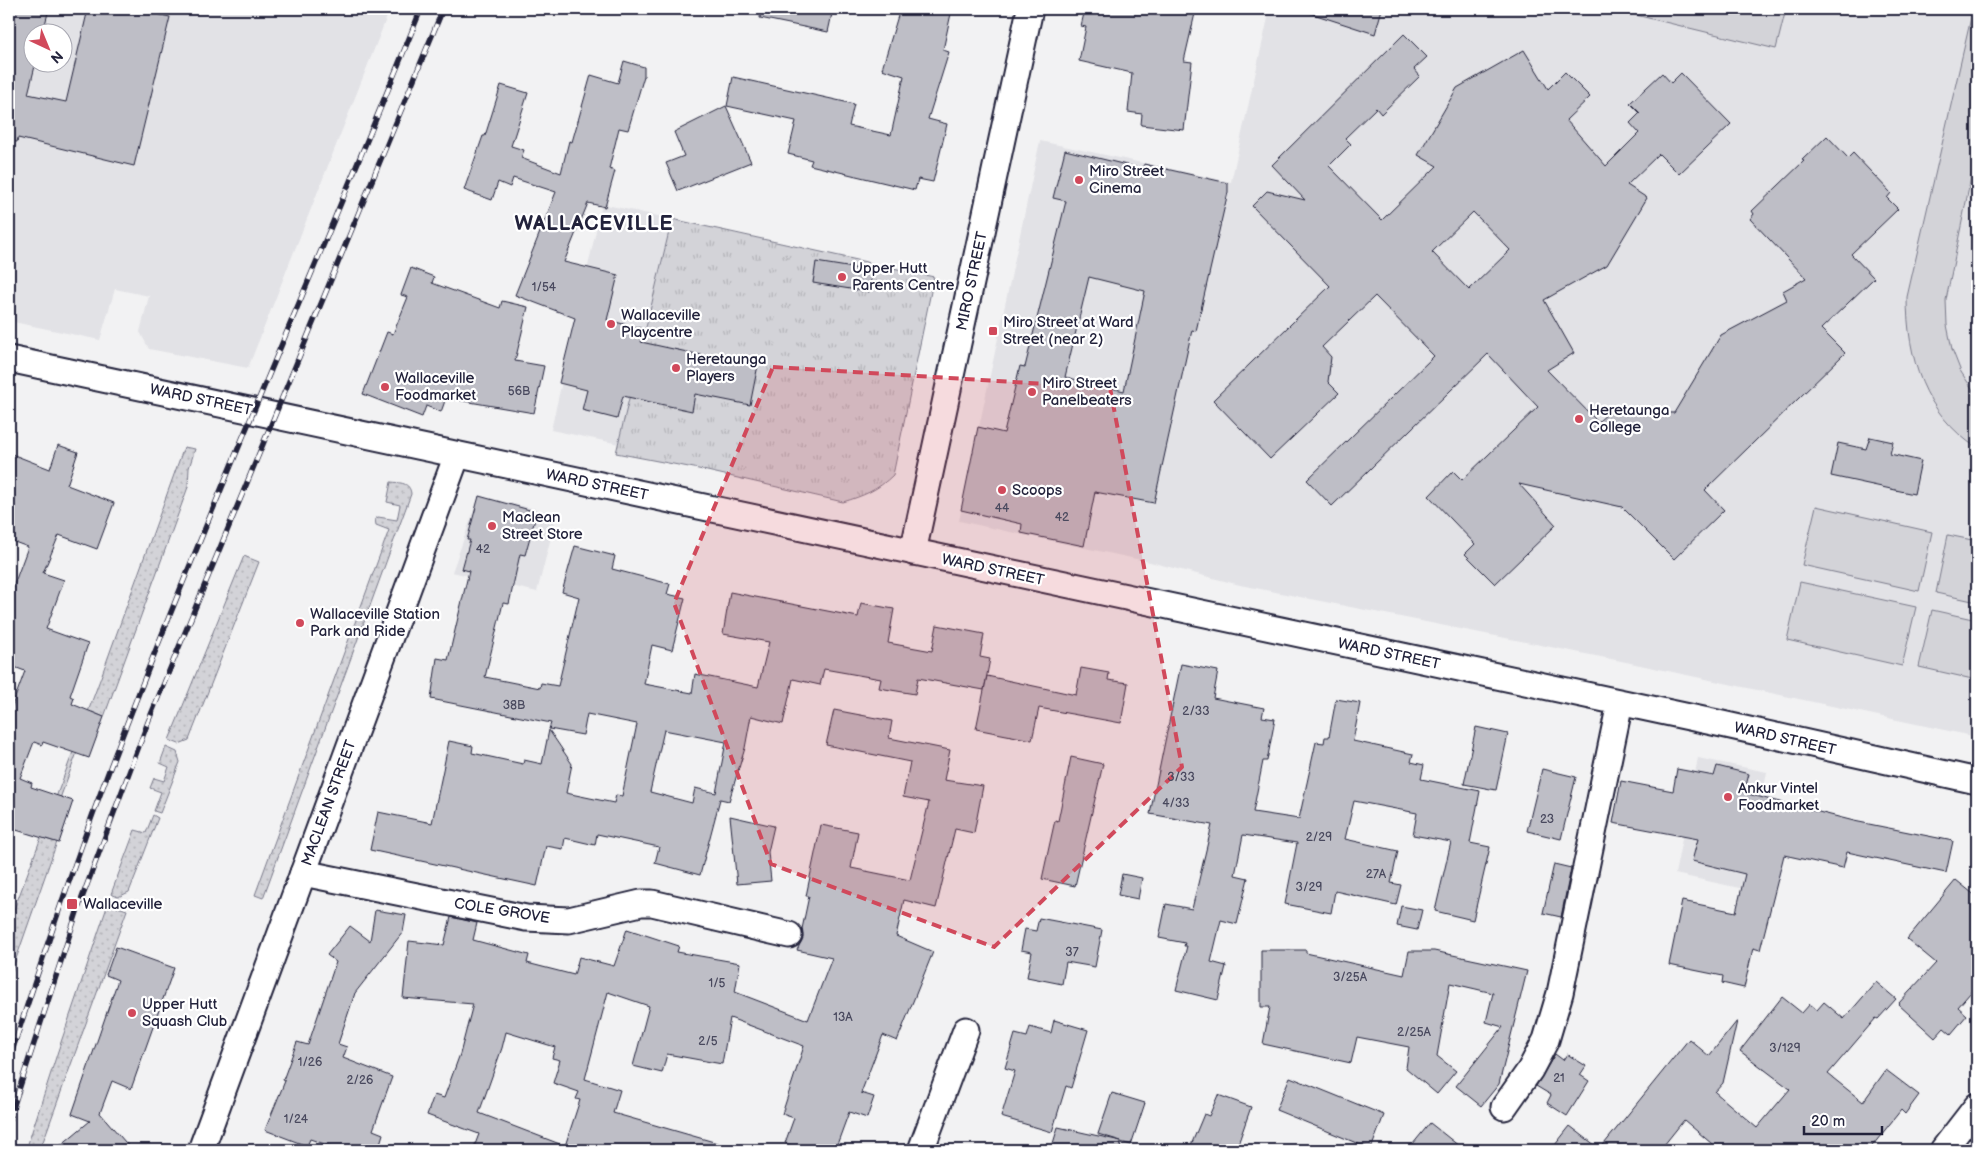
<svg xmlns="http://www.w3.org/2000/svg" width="1986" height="1159" font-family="'Balsamiq Sans',sans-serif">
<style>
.built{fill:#e2e2e6;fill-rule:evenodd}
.grass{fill:url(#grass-tufts);stroke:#7a7a8a}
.garden{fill:url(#garden-dots);stroke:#7a7a8a}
.pitch{fill:#d3d3d8;stroke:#7a7a8a}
.building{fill:#bebec6;stroke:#22223b;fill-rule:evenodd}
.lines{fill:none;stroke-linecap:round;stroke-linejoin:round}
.minor-casing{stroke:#22223b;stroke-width:29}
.minor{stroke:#fff;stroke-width:25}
.rail-casing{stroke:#22223b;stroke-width:5.5}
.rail{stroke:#fff;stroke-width:4;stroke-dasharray:11;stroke-linecap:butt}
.marked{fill:#d1495b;fill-opacity:0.2;stroke:#d1495b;stroke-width:4;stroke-dasharray:10 6;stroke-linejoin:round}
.poi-dot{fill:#d1495b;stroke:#fff;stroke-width:2}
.labels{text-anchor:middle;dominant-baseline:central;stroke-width:4.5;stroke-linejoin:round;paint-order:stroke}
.number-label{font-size:12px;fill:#49495e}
.poi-label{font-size:15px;fill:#22223b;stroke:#fff;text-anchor:start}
.street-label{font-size:15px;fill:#22223b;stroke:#fff}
.district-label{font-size:20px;font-weight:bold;letter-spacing:1px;fill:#22223b;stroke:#fff}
</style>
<defs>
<pattern id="grass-tufts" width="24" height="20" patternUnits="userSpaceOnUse" patternTransform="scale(1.25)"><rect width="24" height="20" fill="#d3d3d8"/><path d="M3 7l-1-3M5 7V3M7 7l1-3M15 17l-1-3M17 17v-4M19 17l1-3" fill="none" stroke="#b5b5ba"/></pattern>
<pattern id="garden-dots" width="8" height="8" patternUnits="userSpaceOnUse" patternTransform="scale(1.25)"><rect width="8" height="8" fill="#d3d3d8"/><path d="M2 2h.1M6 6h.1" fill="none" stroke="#b5b5ba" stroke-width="1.8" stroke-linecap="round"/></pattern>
</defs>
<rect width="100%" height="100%" fill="#f2f2f3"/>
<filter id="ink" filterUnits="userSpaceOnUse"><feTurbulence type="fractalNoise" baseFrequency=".02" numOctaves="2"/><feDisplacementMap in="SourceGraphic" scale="10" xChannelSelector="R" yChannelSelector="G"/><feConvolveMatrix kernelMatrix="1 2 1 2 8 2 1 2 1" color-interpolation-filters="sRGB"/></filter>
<g filter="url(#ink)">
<!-- built -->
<g class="built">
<path d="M 9,9 L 390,9 L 248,368 L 149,349 L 140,332 L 149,296 L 115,289 L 100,340 L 9,321 ZM 32,32 L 62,32 L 62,62 L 32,62 Z"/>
<path d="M 1270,9 L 1977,9 L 1977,737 L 1626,662 L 1240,585 L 1150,562 L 959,521 L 1040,141 L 1231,182 Z"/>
<path d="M 602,204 L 672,219 L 619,444 L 551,430 Z"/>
<path d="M 479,496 L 557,514 L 537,592 L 452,572 Z"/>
<path d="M 1698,758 L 1767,772 L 1744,889 L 1675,874 Z"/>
</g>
<!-- grass -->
<path class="grass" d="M 672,219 L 934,277 L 893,475 C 878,490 863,496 843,502 L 694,468 L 616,453 Z"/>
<!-- garden -->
<g class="garden">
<path d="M 184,447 L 195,449 L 189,468 L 188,487 L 104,717 L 92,712 L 45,839 L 57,842 L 9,979 L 9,923 L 101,677 Z"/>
<path d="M 391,482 C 400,483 410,482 411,494 L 263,898 L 255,895 L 389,530 L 376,525 L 375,519 L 378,517 L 397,520 L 400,505 L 387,502 Z"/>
<path d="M 244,556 L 259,562 L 189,740 L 179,744 L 169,740 Z"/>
<path d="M 166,747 L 177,752 L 180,762 L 160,813 L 154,811 L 161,792 L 150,788 L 154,778 L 164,781 L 169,767 L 160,763 Z"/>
<path d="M 153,815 L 158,818 L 129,892 L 118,897 L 111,894 L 135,830 L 146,833 Z"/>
<path d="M 108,904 L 127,910 L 40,1150 L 26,1150 L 58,1051 Z"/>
</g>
<!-- pitch -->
<g class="pitch">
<path d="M 1611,9 L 1786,9 L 1776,49 Z"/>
<path d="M 1973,9 L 1977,9 L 1977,148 L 1946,300 L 1947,325 L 1952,349 L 1961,372 L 1977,396 L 1977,448 C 1924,413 1907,358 1907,297 Z"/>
<path d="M 1816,506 L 1932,532 L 1919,591 L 1802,565 Z"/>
<path d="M 1948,535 L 1977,541 L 1977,602 L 1936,593 Z"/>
<path d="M 1800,582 L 1916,607 L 1902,666 L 1787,640 Z"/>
<path d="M 1932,610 L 1977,620 L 1977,680 L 1919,667 Z"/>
</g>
<!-- building -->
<g class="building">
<path d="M 9,9 L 49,9 L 43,32 L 32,32 L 32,62 L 36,62 L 28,94 L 66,102 L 88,9 L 134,9 L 170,17 L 134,166 L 18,138 L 17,142 L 9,141 Z"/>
<path d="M 761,9 L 833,9 L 828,32 L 760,18 Z"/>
<path d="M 900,9 L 952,9 L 943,50 L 949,52 L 928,119 L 947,124 L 933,182 L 918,179 L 915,190 L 810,165 L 812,160 L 788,154 L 796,121 L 727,106 L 733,77 L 854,104 L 849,126 L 891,135 L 904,76 L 882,69 Z"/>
<path d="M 1085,9 L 1196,9 L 1184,61 L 1192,62 L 1184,130 L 1141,125 L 1142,114 L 1128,112 L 1132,73 L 1079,61 L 1086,27 L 1081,26 Z"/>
<path d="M 1311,9 L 1382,9 L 1375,34 L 1310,13 Z"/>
<path d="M 1404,34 L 1427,57 L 1414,69 L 1420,76 L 1381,114 L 1376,108 L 1345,138 L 1351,144 L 1329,166 L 1382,220 L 1437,166 L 1418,155 L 1457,88 L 1524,50 L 1548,89 L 1565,72 L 1590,97 L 1566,120 L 1606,166 L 1639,133 L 1630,123 L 1640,113 L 1630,103 L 1662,73 L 1671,83 L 1681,73 L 1731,124 L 1679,174 L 1659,154 L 1627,185 L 1647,198 L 1607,265 L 1544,300 L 1574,353 L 1547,370 L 1598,422 L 1609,412 L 1674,413 L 1721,335 L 1787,300 L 1783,291 L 1806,278 L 1750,219 L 1754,214 L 1752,211 L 1804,161 L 1802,160 L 1827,136 L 1848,158 L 1853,153 L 1891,193 L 1887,198 L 1898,209 L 1851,254 L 1874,278 L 1821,329 L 1845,353 L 1705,490 L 1724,510 L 1674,559 L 1622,507 L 1519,484 L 1556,525 L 1495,584 L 1465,554 L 1475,544 L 1429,496 L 1453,471 L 1462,480 L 1538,407 L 1488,354 L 1332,506 L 1307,480 L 1434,356 L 1375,296 L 1322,347 L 1331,357 L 1328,382 L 1339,393 L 1270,459 L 1213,400 L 1330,286 L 1252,206 L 1267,191 L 1305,200 L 1272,165 ZM 1473,212 L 1510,250 L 1469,290 L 1432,252 Z"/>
<path d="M 624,61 L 644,67 L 644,76 L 628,130 L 619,128 L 609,169 L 615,171 L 605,207 L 588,203 L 564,262 L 618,275 L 607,320 L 644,329 L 641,342 L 715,358 L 715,357 L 758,365 L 750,405 L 695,394 L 692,411 L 623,396 L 617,419 L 582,410 L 587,390 L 559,383 L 575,318 L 515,295 L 556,192 L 513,178 L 510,187 L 498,182 L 492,200 L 464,190 L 483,136 L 485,136 L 501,85 L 528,93 L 511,146 L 524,150 L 521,158 L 561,173 L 569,141 L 572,142 L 591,75 L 618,83 Z"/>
<path d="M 726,106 L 751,162 L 678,191 L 666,163 L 684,156 L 674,132 Z"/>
<path d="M 1065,150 L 1143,169 L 1144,164 L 1228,183 L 1228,192 L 1196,331 L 1192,330 L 1154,503 L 1095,492 L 1084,546 L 1021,533 L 1022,524 L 961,510 L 978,427 L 1004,433 L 1020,366 L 1025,367 L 1066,201 L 1053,198 ZM 1089,277 L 1145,291 L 1124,391 L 1065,377 Z"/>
<path d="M 816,262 L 872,271 L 869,292 L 813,283 Z"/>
<path d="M 411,268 L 434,277 L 432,283 L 500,308 L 502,301 L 528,307 L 515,361 L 544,366 L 534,413 L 446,398 L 441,412 L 426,406 L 422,417 L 363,394 L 387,332 L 393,334 L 408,297 L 401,295 Z"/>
<path d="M 1870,437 L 1893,442 L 1890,454 L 1921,461 L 1914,494 L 1831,476 L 1838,443 L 1866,449 Z"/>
<path d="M 58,445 L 78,452 L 67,485 L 114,503 L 97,549 L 59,535 L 43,573 L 64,580 L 46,629 L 88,644 L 70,696 L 74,698 L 72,704 L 104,717 L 89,758 L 43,742 L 42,745 L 34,742 L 20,778 L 32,783 L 31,787 L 73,801 L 59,843 L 13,829 L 9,838 L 9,714 L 25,671 L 9,665 L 9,598 L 28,547 L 9,540 L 9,453 L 50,469 Z"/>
<path d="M 479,496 L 537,512 L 525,555 L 520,554 L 509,604 L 503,603 L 485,677 L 540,688 L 541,683 L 558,686 L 579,597 L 562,592 L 575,546 L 615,556 L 612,569 L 670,584 L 667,594 L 685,598 L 672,650 L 652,645 L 644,684 L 692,693 L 695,674 L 758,687 L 769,642 L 723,634 L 730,592 L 858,617 L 861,603 L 894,609 L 888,643 L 932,651 L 937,625 L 984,634 L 980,657 L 990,659 L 984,690 L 918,678 L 915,694 L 879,688 L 881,679 L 824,669 L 820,685 L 793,679 L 783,724 L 751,716 L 745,748 L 729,801 L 720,799 L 700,875 L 655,863 L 659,847 L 597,834 L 595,845 L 565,838 L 563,849 L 546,846 L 537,886 L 370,850 L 378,812 L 432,823 L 449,741 L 473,746 L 472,753 L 523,764 L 524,760 L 542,764 L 549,730 L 572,764 L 566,793 L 614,803 L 616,795 L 622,796 L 637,724 L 587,714 L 583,735 L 549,729 L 551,723 L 431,699 L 437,658 L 448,660 L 469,571 L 462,569 L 470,540 L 467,540 ZM 664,730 L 726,742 L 716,793 L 695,788 L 692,803 L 650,792 Z"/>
<path d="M 1181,664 L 1218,671 L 1213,698 L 1264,708 L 1262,717 L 1275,719 L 1267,761 L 1263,761 L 1253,812 L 1299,819 L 1316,742 L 1324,743 L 1325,737 L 1329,737 L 1336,699 L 1360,703 L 1353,741 L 1413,754 L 1411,762 L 1424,765 L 1421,779 L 1480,791 L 1470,843 L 1490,847 L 1473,920 L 1435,911 L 1451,842 L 1413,835 L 1417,813 L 1354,801 L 1345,839 L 1398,851 L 1391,883 L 1401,885 L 1396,905 L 1335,891 L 1331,913 L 1285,904 L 1297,843 L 1243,835 L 1235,875 L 1248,878 L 1237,924 L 1221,920 L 1211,962 L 1226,966 L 1218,1000 L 1176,990 L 1187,946 L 1184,946 L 1185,943 L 1159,938 L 1166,904 L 1192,909 L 1212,825 L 1150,814 Z"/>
<path d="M 1081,668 L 1109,673 L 1108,680 L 1128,683 L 1121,723 L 1039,708 L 1032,740 L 976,729 L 987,676 L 1076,695 Z"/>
<path d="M 834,710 L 892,721 L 889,738 L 950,750 L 944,780 L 983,786 L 974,833 L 955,829 L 936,908 L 904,900 L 896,936 L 933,952 L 897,1041 L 883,1035 L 861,1093 L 874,1097 L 867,1118 L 849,1112 L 835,1150 L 805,1150 L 785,1143 L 794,1118 L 782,1114 L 804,1046 L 730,1018 L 722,1064 L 667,1054 L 662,1073 L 633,1066 L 649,1006 L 608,992 L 585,1079 L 620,1090 L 613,1113 L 721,1144 L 720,1150 L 473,1150 L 479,1134 L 427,1115 L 434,1095 L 444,1098 L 460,1054 L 473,1004 L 403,998 L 409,941 L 444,945 L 451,917 L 477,923 L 473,940 L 529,955 L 527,963 L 574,975 L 579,957 L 614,966 L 627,929 L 679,946 L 677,952 L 740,963 L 735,992 L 808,1020 L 832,958 L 797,950 L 803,938 L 802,929 L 809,896 L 806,896 L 821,825 L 858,832 L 851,868 L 910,880 L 929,802 L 903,797 L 910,762 L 826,745 ZM 506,1032 L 555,1047 L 552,1058 L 560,1060 L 553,1083 L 579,1092 L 576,1099 L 580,1100 L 565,1146 L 479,1113 L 502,1048 Z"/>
<path d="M 1476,727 L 1508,734 L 1496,790 L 1464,784 Z"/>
<path d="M 1071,757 L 1103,764 L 1075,886 L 1042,879 L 1055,820 L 1058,821 Z"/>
<path d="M 1717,766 L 1749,774 L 1744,793 L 1854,821 L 1953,841 L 1946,873 L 1847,852 L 1843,868 L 1784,855 L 1760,950 L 1753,948 L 1744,988 L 1722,983 L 1723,976 L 1669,965 L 1682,901 L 1736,912 L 1745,874 L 1692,861 L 1698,839 L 1613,823 L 1621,781 L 1673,791 L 1677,769 L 1714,776 Z"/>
<path d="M 1542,769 L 1576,777 L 1561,839 L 1527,831 Z"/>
<path d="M 730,816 L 774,826 L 768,852 L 771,881 L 737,884 Z"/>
<path d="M 1554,864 L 1571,868 L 1561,917 L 1543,913 Z"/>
<path d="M 1122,874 L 1142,878 L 1138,899 L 1118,895 Z"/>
<path d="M 1956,880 L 1977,897 L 1977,985 L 1958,1007 L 1967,1015 L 1951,1034 L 1944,1028 L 1935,1038 L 1898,1004 L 1936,963 L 1907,939 Z"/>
<path d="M 1401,906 L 1422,910 L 1417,930 L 1397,926 Z"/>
<path d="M 375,910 L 406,915 L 403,932 L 355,993 L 338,1044 L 347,1047 L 343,1058 L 392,1077 L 373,1130 L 383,1134 L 378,1150 L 342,1150 L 310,1139 L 307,1146 L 265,1130 L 285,1081 L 283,1080 L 297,1042 L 308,1045 L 336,962 L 327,955 L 350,926 L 370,941 Z"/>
<path d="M 1039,918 L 1102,930 L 1095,967 L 1066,962 L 1062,984 L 1027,977 L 1032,952 L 1021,950 L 1025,929 L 1036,931 Z"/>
<path d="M 116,947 L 174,968 L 131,1089 L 112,1081 L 100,1113 L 132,1150 L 55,1150 L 90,1121 L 72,1114 L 118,980 L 106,975 Z"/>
<path d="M 1261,950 L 1306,950 L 1306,953 L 1404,975 L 1409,951 L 1434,951 L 1527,971 L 1499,1084 L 1481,1106 L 1456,1086 L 1503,1027 L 1486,1022 L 1493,993 L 1450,983 L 1437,1056 L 1456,1071 L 1437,1094 L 1406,1068 L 1409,1047 L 1357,1037 L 1351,1063 L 1263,1044 L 1270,1007 L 1261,1007 Z"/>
<path d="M 1876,982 L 1896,999 L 1878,1019 L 1876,1018 L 1828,1074 L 1863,1102 L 1886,1070 L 1919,1095 L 1905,1114 L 1901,1110 L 1869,1150 L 1719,1150 L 1684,1120 L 1660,1150 L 1551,1150 L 1570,1126 L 1600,1149 L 1689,1039 L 1709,1056 L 1737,1021 L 1723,1083 L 1715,1092 L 1757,1128 L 1790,1089 L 1740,1051 L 1782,997 L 1802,1013 L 1810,1004 L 1817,1010 L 1824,1002 L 1844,1019 Z"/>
<path d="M 1054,1020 L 1088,1030 L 1071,1088 L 1066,1086 L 1052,1132 L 1001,1117 L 1015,1071 L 1005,1068 L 1015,1034 L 1027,1037 L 1030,1027 L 1051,1033 Z"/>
<path d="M 1555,1054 L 1563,1060 L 1567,1054 L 1586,1066 L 1580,1075 L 1589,1081 L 1567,1116 L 1547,1103 L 1551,1095 L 1536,1086 Z"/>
<path d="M 1290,1077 L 1384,1115 L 1371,1149 L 1276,1110 Z"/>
<path d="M 1112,1093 L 1145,1103 L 1131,1145 L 1121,1142 L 1120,1150 L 1051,1150 L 1058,1127 L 1121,1141 L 1098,1134 Z"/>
<path d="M 1218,1095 L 1251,1107 L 1236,1150 L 1189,1150 L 1204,1114 L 1209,1116 Z"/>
<path d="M 1430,1123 L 1464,1150 L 1408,1150 Z"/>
</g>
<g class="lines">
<defs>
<g id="minor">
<path d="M 9,359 L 1722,724 L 1977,781"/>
<path d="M 913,552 L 1030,9"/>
<path d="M 303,873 L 526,918 L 569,920 L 641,903 L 652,903 L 789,935"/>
<path d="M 1504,1107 L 1530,1070 L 1546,1040 L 1560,993 L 1620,703"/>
<path d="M 201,1150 L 457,455"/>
<path d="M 921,1150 L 966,1030"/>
<path d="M 1943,1150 L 1977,1106"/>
</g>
</defs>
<!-- minor casing -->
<use href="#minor" class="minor-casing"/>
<!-- minor -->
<use href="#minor" class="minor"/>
<defs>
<g id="rail">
<path d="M 9,1060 C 44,954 79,848 119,744 C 214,497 322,254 421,9"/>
<path d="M 9,1120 L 79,906 L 148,722 L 443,9"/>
</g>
</defs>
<!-- rail casing -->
<use href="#rail" class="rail-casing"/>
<!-- rail -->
<use href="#rail" class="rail"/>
</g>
</g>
<!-- marked area -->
<path class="marked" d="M 773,367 L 1110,388 L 1182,767 L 994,947 L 771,864 L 674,603 Z"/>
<!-- markers -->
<g class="poi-dot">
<circle cx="1079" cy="180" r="5"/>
<circle cx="842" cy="277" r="5"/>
<circle cx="611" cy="324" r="5"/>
<rect x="988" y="326" width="10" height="10" rx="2.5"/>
<circle cx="676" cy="368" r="5"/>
<circle cx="385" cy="387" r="5"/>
<circle cx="1032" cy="392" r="5"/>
<circle cx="1579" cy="419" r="5"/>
<circle cx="1002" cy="490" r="5"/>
<circle cx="492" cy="526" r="5"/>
<circle cx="300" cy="623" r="5"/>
<circle cx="1728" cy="797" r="5"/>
<rect x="66" y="898" width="12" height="12" rx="2.5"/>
<circle cx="132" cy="1013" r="5"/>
</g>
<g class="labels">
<!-- number labels -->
<g class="number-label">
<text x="544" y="287">1/54</text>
<text x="519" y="391">56B</text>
<text x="1002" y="508">44</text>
<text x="1062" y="517">42</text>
<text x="483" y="549">42</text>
<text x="514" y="705">38B</text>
<text x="1196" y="711">2/33</text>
<text x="1181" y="777">3/33</text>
<text x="1176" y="803">4/33</text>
<text x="1547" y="819">23</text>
<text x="1319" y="837">2/29</text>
<text x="1376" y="874">27A</text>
<text x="1309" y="887">3/29</text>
<text x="1072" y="952">37</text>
<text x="1350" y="977">3/25A</text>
<text x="717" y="983">1/5</text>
<text x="843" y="1017">13A</text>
<text x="1414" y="1032">2/25A</text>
<text x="708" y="1041">2/5</text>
<text x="1785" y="1048">3/129</text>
<text x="310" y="1062">1/26</text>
<text x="1559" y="1078">21</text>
<text x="360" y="1080">2/26</text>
<text x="296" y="1119">1/24</text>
</g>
<!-- poi labels -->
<g class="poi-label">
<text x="1089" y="171">Miro Street<tspan x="1089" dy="17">Cinema</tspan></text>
<text x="852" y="268">Upper Hutt<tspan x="852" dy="17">Parents Centre</tspan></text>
<text x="621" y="315">Wallaceville<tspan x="621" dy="17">Playcentre</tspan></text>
<text x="1003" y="322">Miro Street at Ward<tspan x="1003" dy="17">Street (near 2)</tspan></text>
<text x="686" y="359">Heretaunga<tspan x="686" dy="17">Players</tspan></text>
<text x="395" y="378">Wallaceville<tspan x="395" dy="17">Foodmarket</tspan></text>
<text x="1042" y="383">Miro Street<tspan x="1042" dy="17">Panelbeaters</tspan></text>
<text x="1589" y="410">Heretaunga<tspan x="1589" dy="17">College</tspan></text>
<text x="1012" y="490">Scoops</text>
<text x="502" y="517">Maclean<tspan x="502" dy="17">Street Store</tspan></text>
<text x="310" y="614">Wallaceville Station<tspan x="310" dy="17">Park and Ride</tspan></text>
<text x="1738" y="788">Ankur Vintel<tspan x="1738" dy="17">Foodmarket</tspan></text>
<text x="83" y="904">Wallaceville</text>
<text x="142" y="1004">Upper Hutt<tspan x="142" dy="17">Squash Club</tspan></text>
</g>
<!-- street labels -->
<g class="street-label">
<text transform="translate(972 281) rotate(-78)">MIRO STREET</text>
<text transform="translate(201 400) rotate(12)">WARD STREET</text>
<text transform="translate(597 485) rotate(12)">WARD STREET</text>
<text transform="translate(993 570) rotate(12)">WARD STREET</text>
<text transform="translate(1389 654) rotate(12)">WARD STREET</text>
<text transform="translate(1785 739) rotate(13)">WARD STREET</text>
<text transform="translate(329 803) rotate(-70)">MACLEAN STREET</text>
<text transform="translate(502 911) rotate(9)">COLE GROVE</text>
</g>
<!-- district labels -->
<g class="district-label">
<text x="594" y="224">WALLACEVILLE</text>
</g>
</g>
<!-- margin -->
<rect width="1986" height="1159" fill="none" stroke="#fff" stroke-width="30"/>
<rect x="15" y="15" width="1956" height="1129" fill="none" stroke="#22223b" stroke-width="2" filter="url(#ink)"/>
<!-- north arrow -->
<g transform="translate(48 48) rotate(136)"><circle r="24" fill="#ffffff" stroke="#a7a7b1"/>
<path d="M0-4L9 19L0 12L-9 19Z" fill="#d1495b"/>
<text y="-8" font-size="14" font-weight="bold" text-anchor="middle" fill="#22223b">N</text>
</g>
<!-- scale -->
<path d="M1804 1126v8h78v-8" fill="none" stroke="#22223b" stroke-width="2.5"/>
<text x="1811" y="1126" font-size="15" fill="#22223b" stroke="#ffffff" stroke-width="4" paint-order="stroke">20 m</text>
</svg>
